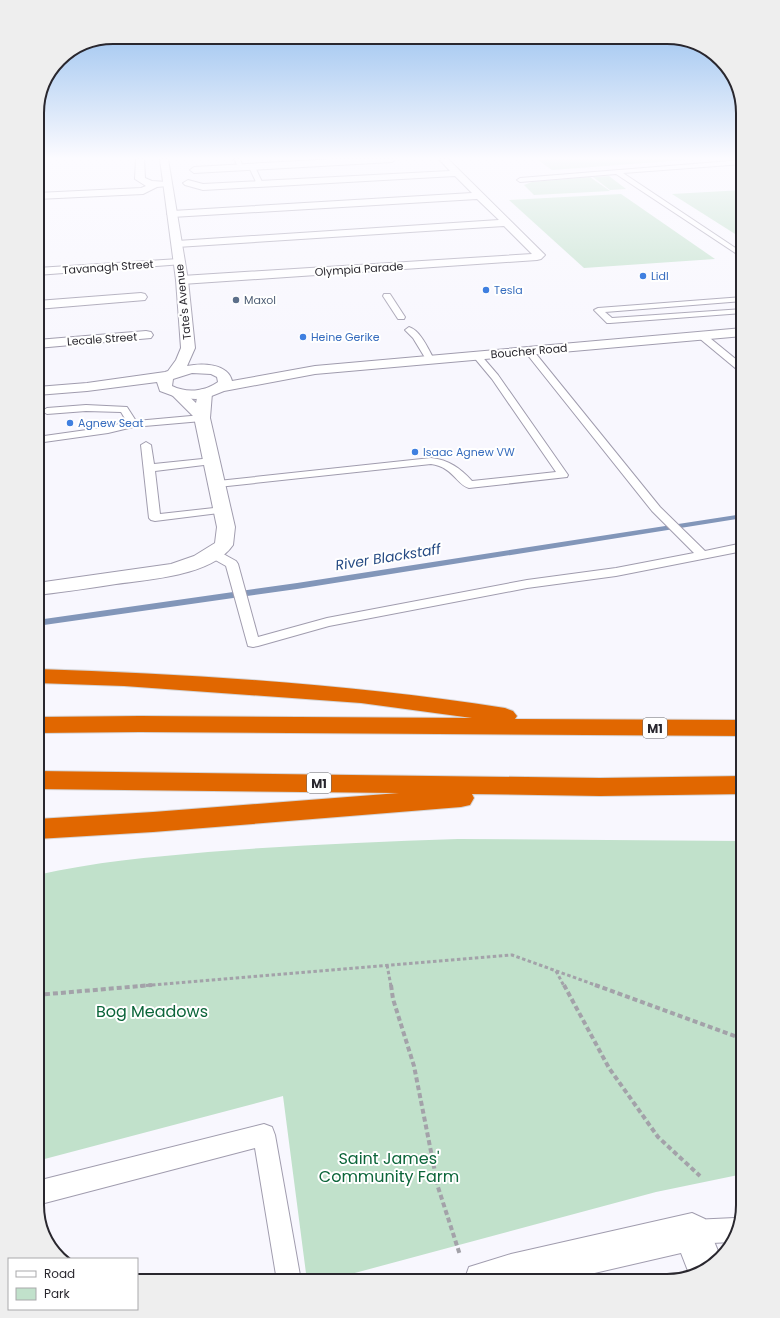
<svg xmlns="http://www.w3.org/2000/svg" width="780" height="1318" font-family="Poppins,sans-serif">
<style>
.green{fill:#c1e1cb}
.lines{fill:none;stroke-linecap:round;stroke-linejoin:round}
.stream{fill:#8296b9;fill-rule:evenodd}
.service-casing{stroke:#a09cae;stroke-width:2}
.minor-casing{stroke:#a09cae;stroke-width:2}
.tertiary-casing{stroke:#a09cae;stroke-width:2}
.motorway-casing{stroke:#d4d4d5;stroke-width:2}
.path-far1{stroke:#a3a2a9;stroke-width:3;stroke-dasharray:3.5 2.5;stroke-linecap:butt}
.path{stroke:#a3a2a9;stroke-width:4;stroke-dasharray:5 3;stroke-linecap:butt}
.service{fill:#fff;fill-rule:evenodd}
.minor{fill:#fff;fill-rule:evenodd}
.tertiary{fill:#fff;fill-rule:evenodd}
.motorway{fill:#e16700;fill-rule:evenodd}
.shop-dot{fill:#3f7fe0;stroke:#fff;stroke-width:1.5}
.service-dot{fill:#5c6f8a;stroke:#fff;stroke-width:1.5}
.labels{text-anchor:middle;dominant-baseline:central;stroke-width:4;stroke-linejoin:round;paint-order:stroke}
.far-street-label{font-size:11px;fill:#29272e;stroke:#fff}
.far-shop-label{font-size:11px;fill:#366cbe;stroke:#fff;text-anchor:start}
.far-service-label{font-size:11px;fill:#4e5e75;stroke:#fff;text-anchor:start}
.shield{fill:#fff;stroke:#69686d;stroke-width:1}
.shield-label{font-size:12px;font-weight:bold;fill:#29272e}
.water-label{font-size:14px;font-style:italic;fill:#254a83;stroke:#fff}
.near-park-label{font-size:16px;fill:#0c653a;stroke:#fff}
.rim{fill:none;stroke:#29272e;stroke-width:2}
</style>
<rect width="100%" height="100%" fill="#f8f7fe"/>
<!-- green -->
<g class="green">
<path d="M 545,159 L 699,159 L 552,170 L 538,160 Z"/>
<path d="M 609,176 L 626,189 L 610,190 L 593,177 Z"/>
<path d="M 590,177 L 610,191 L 534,195 L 524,185 L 532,182 Z"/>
<path d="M 743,190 L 743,239 L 672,194 Z"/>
<path d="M 621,194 L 715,259 L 584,268 L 509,200 Z"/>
<path d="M 458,839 L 743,841 L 743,1174 L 656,1192 L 325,1281 L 307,1281 L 283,1096 L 37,1161 L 37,875 C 94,862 150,857 208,852 C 291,845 375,842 458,839 Z"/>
</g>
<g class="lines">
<!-- stream -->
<path class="stream" d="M 743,514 L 743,518 L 297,589 L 37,626 L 37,620 L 297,583 Z"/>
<defs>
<g id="service">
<path d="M 234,159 L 240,159 L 243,168 L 239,168 Z"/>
<path d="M 743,160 L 743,164 L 623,173 L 743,253 L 743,258 L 616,174 L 520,182 L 517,180 L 520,178 Z"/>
<path d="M 252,165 L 255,167 L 263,184 L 262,185 L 257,184 L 249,167 Z"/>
<path d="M 384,294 L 390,294 L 405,317 L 404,319 L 398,319 L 383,296 Z"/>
<path d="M 743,297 L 743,301 L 605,312 L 612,318 L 743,309 L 743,313 L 610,323 L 607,323 L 594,310 L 598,308 Z"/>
<path d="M 409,327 C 421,331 428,349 434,359 L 433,361 L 427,361 L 413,338 L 405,330 Z"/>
<path d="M 702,333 L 705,334 L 743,365 L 743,373 L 740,372 L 699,338 L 698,336 L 699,334 Z"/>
<path d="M 529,348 L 532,349 L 660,507 L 705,551 L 743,543 L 743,551 L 616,576 L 527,588 L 329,626 L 258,646 L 253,647 L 248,646 L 226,566 L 210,557 L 208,554 L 210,551 L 218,551 L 236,561 L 238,564 L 258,637 L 327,618 L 527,580 L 616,568 L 694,553 L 652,511 L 526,353 L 525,351 L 526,349 Z"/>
<path d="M 476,352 L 479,353 L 498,375 L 568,475 L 567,477 L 469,488 C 457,485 453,467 431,464 L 218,487 L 212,484 L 218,481 L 431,458 C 449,460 460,468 472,481 L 556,472 L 492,379 L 472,355 Z"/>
<path d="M 86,405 L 127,407 L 136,421 L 202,415 L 207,418 L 202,421 L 133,427 L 108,433 L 37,443 L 37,437 L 108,427 L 127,422 L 121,412 L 86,411 L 47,414 L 42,411 L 47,408 Z"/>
<path d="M 146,442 L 151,445 L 154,464 L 212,458 L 217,461 L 212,464 L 155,471 L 160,514 L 223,507 L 227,508 L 229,510 L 227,512 L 155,521 L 151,520 L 149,518 L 141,445 Z"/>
<path d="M 264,1124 L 272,1127 L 275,1135 L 301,1281 L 277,1281 L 255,1148 L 37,1205 L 37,1181 Z"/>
<path d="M 735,1218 L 739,1220 L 732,1242 L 692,1244 L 684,1240 L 680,1232 L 684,1224 L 692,1220 Z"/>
</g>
<g id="minor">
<path d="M 136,159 L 144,159 L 145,178 L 152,181 L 167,182 L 169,184 L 167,186 L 157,187 L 143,194 L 37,199 L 37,193 L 141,188 L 146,186 L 135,179 Z"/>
<path d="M 336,159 L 396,159 L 392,162 L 194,173 L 190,170 L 194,167 Z"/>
<path d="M 439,159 L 448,159 L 543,253 L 545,255 L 541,259 L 537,260 L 182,284 L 178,283 L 176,280 L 178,277 L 182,276 L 532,254 L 504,226 L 177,247 L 172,244 L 177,241 L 499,220 L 477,199 L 172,217 L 167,214 L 172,211 L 472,193 L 455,176 L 203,190 L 185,185 L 183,183 L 188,180 L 203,184 L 450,171 Z"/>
<path d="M 179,259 L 183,260 L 185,262 L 183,264 L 37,275 L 37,268 Z"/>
<path d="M 141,293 L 145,294 L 147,297 L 145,300 L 37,309 L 37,301 Z"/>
<path d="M 146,331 L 151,332 L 153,335 L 151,338 L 37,348 L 37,340 Z"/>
<path d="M 177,389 L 182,390 L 196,403 L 198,393 L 200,390 L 205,389 L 210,390 L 212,393 L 210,418 L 235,527 L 233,545 C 212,576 150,579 116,584 C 90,588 64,592 37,595 L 37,583 L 171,564 L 194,556 L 215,543 L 217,527 L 194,417 L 170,393 L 172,390 Z"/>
<path d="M 692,1213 L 705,1219 L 720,1256 L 700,1273 L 690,1276 L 681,1253 L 560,1281 L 464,1281 L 469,1267 L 511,1254 Z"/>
</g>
<path id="tertiary" d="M 160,159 L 168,159 L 188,280 L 195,348 L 187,366 C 201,363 228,363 232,381 L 315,366 L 743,328 L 743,336 L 315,374 L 224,391 L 209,397 L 196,399 L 179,398 L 160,391 L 157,382 L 87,391 L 37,395 L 37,387 L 87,383 L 165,372 L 168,371 L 176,360 L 181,348 L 176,280 ZM 192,373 L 211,374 L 217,377 L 218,382 C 204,392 186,393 172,386 L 173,379 Z"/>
<g id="motorway">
<path d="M 37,669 C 193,674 351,684 505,708 L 513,711 L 517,716 L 515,719 L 743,720 L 743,736 L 140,732 L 37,733 L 37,717 L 140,716 L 472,718 L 361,703 L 124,686 L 37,683 Z"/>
<path d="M 37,771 L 600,778 L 743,776 L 743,794 L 600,796 L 472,794 L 474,798 L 470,805 L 461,807 L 153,832 L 37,839 L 37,819 L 153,812 L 399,793 L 37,789 Z"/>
</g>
</defs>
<!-- service casing -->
<use href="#service" class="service-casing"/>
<!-- minor casing -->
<use href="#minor" class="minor-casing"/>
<!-- tertiary casing -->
<use href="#tertiary" class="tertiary-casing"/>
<!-- motorway casing -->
<use href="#motorway" class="motorway-casing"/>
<!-- path-far1 -->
<g class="path-far1">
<path d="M 387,965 L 391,986"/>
<path d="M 556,971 L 564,986"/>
<path d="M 140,986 L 512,955 L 598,986"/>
</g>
<!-- path -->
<g class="path">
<path d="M 391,985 L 393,999 L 414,1066 L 438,1187 L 460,1255"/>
<path d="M 564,985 L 609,1068 L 658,1137 L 700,1176"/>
<path d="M 595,985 L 743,1039"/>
<path d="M 37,995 L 152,985"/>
</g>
<!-- service -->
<use href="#service" class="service"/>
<!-- minor -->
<use href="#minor" class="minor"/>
<!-- tertiary -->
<use href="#tertiary" class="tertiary"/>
<!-- motorway -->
<use href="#motorway" class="motorway"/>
</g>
<!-- sky -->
<linearGradient id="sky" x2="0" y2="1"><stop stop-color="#8ebbed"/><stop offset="0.46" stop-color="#fcfbff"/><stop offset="1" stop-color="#fcfbff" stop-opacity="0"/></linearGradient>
<rect width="780" height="344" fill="url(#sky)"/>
<!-- markers -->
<g class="shop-dot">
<circle cx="643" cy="276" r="4"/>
<circle cx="486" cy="290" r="4"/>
<circle cx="303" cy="337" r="4"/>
<circle cx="70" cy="423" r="4"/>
<circle cx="415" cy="452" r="4"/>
</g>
<circle class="service-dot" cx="236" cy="300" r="4"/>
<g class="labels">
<!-- far-street labels -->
<g class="far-street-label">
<text transform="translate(108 267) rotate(-4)">Tavanagh Street</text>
<text transform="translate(359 269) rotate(-4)">Olympia Parade</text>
<text transform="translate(183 302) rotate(-96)">Tate's Avenue</text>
<text transform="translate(102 339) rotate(-4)">Lecale Street</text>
<text transform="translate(529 351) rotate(-5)">Boucher Road</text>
</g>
<!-- far-shop labels -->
<g class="far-shop-label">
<text x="651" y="276">Lidl</text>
<text x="494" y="290">Tesla</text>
<text x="311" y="337">Heine Gerike</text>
<text x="78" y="423">Agnew Seat</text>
<text x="423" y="452">Isaac Agnew VW</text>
</g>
<!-- far-service labels -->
<g class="far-service-label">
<text x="244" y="300">Maxol</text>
</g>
<!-- shield labels -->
<g class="shield">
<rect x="643" y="718" width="24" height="20" rx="3"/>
<rect x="307" y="773" width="24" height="20" rx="3"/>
</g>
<g class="shield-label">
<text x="655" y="728">M1</text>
<text x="319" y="783">M1</text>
</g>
<!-- water labels -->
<g class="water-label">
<text transform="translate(388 557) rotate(-9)">River Blackstaff</text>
</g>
<!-- near-park labels -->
<g class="near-park-label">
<text x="152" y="1011">Bog Meadows</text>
<text x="389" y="1158">Saint James'<tspan x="389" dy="18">Community Farm</tspan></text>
</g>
</g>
<!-- crop -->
<path d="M0 0H780V1318H0ZM113 44H667A69 69 0 0 1 736 113V1205A69 69 0 0 1 667 1274H113A69 69 0 0 1 44 1205V113A69 69 0 0 1 113 44Z" fill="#eee" fill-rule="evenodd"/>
<path class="rim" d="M113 44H667A69 69 0 0 1 736 113V1205A69 69 0 0 1 667 1274H113A69 69 0 0 1 44 1205V113A69 69 0 0 1 113 44Z"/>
<!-- legend -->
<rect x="8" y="1258" width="130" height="52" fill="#ffffff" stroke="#a9a9ab"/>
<rect x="16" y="1271" width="20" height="6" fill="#ffffff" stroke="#a9a9ab"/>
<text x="44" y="1278" font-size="12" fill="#29272e">Road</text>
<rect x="16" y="1288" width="20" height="12" fill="#c1e1cb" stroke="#a9a9ab"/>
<text x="44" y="1298" font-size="12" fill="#29272e">Park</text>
</svg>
